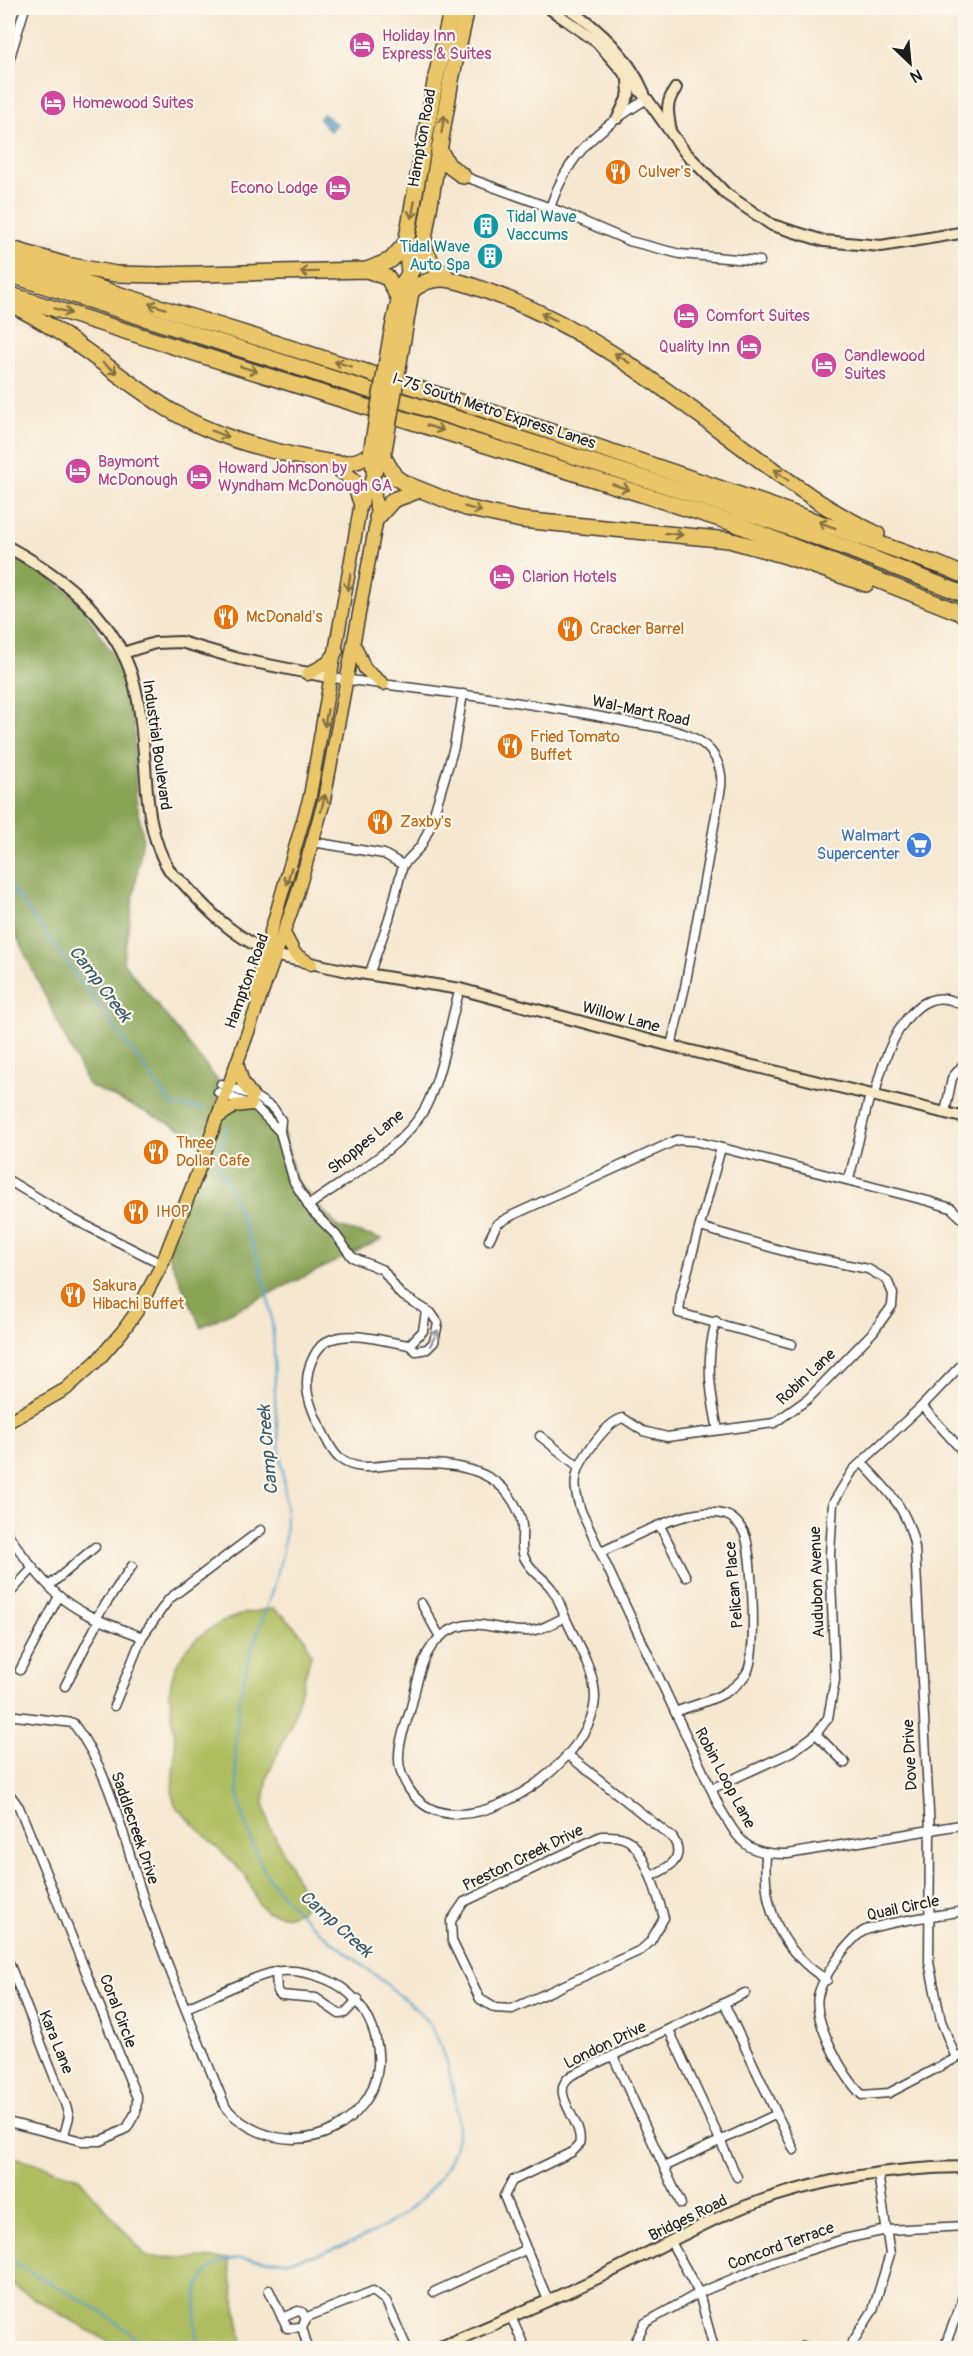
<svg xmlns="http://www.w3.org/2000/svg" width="973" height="2356" font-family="Pangolin,sans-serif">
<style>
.green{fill:#aebd5f;stroke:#656c3e;stroke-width:1.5}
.forest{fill:#8aa456;stroke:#536039;stroke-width:1.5}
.water{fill:#52a3cd;stroke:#376074;stroke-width:1.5}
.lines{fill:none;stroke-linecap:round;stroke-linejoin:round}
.stream{stroke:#52a3cd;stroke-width:2}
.street-casing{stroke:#3d3a37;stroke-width:11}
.secondary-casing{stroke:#3d3a37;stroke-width:14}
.primary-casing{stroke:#3d3a37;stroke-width:15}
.highway-casing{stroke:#3d3a37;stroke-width:18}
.street{stroke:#fff;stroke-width:8}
.secondary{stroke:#f7e8c3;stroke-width:10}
.primary{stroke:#ebc669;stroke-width:12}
.highway{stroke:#ebc669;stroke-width:15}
.highway-bridge-casing{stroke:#3d3a37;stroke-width:18;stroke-linecap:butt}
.highway-bridge{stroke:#ebc669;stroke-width:15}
.oneway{stroke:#847142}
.oneway2{stroke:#999}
.labels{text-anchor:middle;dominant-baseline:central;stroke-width:4.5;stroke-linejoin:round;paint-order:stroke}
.hotel-label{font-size:16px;fill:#b23c85;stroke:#fbf7ec;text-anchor:start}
.street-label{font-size:16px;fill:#1c1c1c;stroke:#fbf7ec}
.food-label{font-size:16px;fill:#c56008;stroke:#fbf7ec;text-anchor:start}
.culture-label{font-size:16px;fill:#0d838f;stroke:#fbf7ec;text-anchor:start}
.shop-label{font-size:16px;fill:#366cbe;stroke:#fbf7ec;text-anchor:end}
.water-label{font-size:18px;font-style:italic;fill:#34596c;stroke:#fbf7ec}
</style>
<rect width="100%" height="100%" fill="#fbf7ec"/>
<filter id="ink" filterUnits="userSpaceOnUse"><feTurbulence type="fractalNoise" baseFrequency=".0167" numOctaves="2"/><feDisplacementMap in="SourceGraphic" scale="12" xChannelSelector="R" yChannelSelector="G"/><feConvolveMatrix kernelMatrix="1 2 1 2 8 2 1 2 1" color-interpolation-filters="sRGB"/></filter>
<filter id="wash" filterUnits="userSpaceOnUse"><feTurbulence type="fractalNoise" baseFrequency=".008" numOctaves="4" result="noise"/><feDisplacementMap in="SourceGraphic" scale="24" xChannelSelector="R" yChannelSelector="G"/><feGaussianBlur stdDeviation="1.35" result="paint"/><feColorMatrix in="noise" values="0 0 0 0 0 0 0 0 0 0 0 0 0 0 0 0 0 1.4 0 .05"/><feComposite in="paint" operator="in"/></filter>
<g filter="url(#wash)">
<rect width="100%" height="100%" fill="#f6e7d0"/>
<!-- green -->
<g class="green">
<path d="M 273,1609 L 284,1616 L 305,1638 L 311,1655 L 293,1719 L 268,1775 L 264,1802 L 269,1825 L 302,1889 L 305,1901 L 301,1912 L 288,1916 L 267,1912 L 260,1906 L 245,1875 L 177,1808 C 167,1791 176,1765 175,1745 C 175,1728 170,1711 170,1695 C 171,1641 224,1613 273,1609 Z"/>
<path d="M 8,2155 L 78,2177 L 147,2257 L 228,2259 L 243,2348 L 115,2348 L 114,2345 L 8,2283 Z"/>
</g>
<!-- forest -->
<path class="forest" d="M 8,546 L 77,599 L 120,666 L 134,722 L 136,799 L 143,837 L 123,962 L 222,1086 L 278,1110 L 295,1179 L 338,1227 L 382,1239 L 201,1327 L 164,1246 L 202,1139 L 88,1085 L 11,925 L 8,927 Z"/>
<!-- water -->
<path class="water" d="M 323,114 L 336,124 L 330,131 L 319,119 Z"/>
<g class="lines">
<!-- stream -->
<g class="stream">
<path d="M 8,883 L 172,1105 L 204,1109"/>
<path d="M 8,2259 C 45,2283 118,2313 143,2348"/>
<path d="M 197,2348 C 197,2322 188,2282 216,2265 C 236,2252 267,2264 290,2260 C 356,2250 456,2202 458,2124 C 458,2109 454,2095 451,2080 C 447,2060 441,2041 429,2024 C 420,2010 404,1999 391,1988 C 350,1953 300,1923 269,1878 C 258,1862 251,1840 245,1823 C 230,1774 234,1707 249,1659 C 263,1611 287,1565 286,1514 C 285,1474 276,1434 275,1394 C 274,1362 275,1329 268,1297 C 261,1260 243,1226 231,1191 C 228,1182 220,1172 219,1163 C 218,1152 224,1137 227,1126"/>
</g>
</g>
</g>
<g filter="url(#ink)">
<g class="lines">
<defs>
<g id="street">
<path d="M 8,64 L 25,8"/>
<path d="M 463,176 L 559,211 L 629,241 L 680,254 L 760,261"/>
<path d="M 550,208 C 568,153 599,128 647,99"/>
<path d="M 333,678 C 431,690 530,702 627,722 C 651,727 682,728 702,743 C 716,753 723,770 721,787 L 685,987 L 671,1046"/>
<path d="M 313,842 L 384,854 L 403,865"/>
<path d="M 369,975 L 389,919 L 403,865 L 421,846 L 430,827 L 454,747 L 463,694"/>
<path d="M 221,1084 L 256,1097 L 273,1108 L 281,1120 L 280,1132 L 294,1182 L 312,1211 L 336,1235 L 352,1257 L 383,1270 L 400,1294 L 431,1313 L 438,1323 L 434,1342 L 427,1349 L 416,1351 L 409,1345 C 386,1342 354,1331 332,1339 C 323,1342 317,1349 313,1358 C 300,1384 310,1407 322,1431 C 327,1440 331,1451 339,1458 C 358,1473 379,1465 401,1464 C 431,1463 472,1463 497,1483 C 509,1492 521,1511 522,1526 C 523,1536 520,1547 524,1557 C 530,1571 543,1577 551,1588 C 558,1596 561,1607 565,1617 C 553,1623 540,1631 527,1631 C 497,1632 473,1614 444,1634 C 420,1651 417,1686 410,1711 C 405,1727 398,1743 399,1760 C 399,1770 404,1781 409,1789 C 455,1860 594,1764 595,1697 C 595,1671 575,1640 565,1617"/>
<path d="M 218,1092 L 256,1107 L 280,1132"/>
<path d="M 875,1096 C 881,1060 913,969 966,1008"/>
<path d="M 945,1113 L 952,1078 L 966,1061"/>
<path d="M 721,1148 L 681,1295 L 679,1313 L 792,1344"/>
<path d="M 849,1179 L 870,1095"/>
<path d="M 8,1180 L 71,1218 L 162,1264"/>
<path d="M 308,1206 C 346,1178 411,1144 429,1100 C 444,1066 449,1025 460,989"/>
<path d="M 700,1227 L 794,1254 L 868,1269 L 887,1280 L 893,1294 L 892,1306 L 873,1332 L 808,1399 L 774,1423 L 667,1437 L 643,1431 L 623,1418 C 606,1422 578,1461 576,1479 C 574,1489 578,1501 581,1511 L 720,1808 C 740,1842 746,1855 788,1854 L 966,1824"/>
<path d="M 489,1240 L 497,1224 L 513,1215 L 677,1140 L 695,1141 L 928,1201 L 951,1208 L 966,1222"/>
<path d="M 716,1321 C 705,1360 710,1391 718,1430"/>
<path d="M 409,1345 L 423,1331 L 426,1311"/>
<path d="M 922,1406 L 966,1455"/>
<path d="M 540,1436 L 579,1467"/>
<path d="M 863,1464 C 889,1492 908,1509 915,1548 L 930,1831 L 929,1962 L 941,2021 L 956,2058"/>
<path d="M 660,1526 L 686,1577"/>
<path d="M 8,1534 C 23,1556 39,1578 58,1595 C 81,1616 115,1626 142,1637"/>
<path d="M 601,1552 C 635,1537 689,1504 726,1515 C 735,1518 744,1529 746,1538 C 752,1559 758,1658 746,1674 C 731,1697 699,1703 675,1712"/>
<path d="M 50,1585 L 95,1547"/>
<path d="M 8,1595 L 33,1568"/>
<path d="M 421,1603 L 440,1637"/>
<path d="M 96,1618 L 132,1566"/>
<path d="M 20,1670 L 59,1596"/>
<path d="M 65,1686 L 99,1620"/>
<path d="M 114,1706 L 142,1637 L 169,1599 L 261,1530"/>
<path d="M 8,1715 L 73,1723 C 115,1778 126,1853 150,1917 C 173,1981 200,2045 226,2108 C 264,2150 329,2150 364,2103 C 393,2065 375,2006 336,1984 C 319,1975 295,1968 275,1972 C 250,1977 211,1998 186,2008"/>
<path d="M 816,1734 L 845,1763"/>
<path d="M 568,1755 L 673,1838 C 686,1859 669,1868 651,1876"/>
<path d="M 711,1789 L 792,1752 L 816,1734 L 828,1718 L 835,1680 L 830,1554 L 833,1503 L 853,1470 L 922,1406 L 966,1360"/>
<path d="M 8,1792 L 19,1807 L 137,2098 L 136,2112 L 127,2128 L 101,2141 L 82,2141 L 8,2122"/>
<path d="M 601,1836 C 611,1836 620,1835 629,1841 C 645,1851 659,1900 664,1918 L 650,1942 L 641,1950 L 512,2009 L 495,2008 L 480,1999 L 452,1941 L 451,1921 L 464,1902 Z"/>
<path d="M 766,1855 C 762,1909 781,1951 827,1980"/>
<path d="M 966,1911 C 945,1914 877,1923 862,1932 C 847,1942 822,1978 818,1996 C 813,2022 844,2077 862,2095 L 889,2093 L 966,2053"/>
<path d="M 8,1960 L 66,2106 L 69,2117 L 64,2135"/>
<path d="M 276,1971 L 277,1991 L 281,1995 L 316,1998 L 339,2014 L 345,2013 L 358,1999"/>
<path d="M 724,2003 L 794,2150"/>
<path d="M 669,2030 L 737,2177"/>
<path d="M 613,2056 L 681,2204"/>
<path d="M 664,2167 L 777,2114"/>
<path d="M 671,2242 L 699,2293 L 714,2348"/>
<path d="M 269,2290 L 287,2328 L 302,2327"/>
<path d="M 434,2292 L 525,2250"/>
<path d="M 548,2300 L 504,2196 L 512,2181 L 572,2152 L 579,2145 C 586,2122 545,2093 572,2075 L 745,1993"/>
<path d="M 511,2317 L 525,2348"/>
<path d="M 282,2318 L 298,2311 L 302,2312 L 306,2319"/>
<path d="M 803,2346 L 810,2348"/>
<path d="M 308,2348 L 302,2327 L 307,2317 L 373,2291 L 386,2301 L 407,2348"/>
<path d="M 632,2348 L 645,2323 L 699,2293 L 775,2261 L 844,2239 L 887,2230 L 966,2226"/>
<path d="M 849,2348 L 873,2310 L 890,2254 L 878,2173"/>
<path d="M 944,2348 L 961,2304 L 966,2280"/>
</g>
<g id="secondary">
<path d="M 549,8 L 597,42 L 647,99 L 684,151 L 726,194 L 772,225 L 824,241 L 881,246 L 966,232"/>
<path d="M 568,8 C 600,30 628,56 644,93"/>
<path d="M 618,118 L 629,94 L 628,81"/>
<path d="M 670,126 C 667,110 666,102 676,88"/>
<path d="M 8,547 C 60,575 109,613 130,670 C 141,701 142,733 145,765 C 147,799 150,841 170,871 C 173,876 179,879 183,883 C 209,912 232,935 267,951"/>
<path d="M 123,653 L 155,643 L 181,642 L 239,659 L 333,678"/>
<path d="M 268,954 L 348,971 L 460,989 L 671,1046 L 966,1118"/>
<path d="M 438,2348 C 492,2325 547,2302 600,2277 C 641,2257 681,2235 722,2216 C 799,2182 882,2168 966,2167"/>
</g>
<g id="primary">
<path d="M 356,648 L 365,669 L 383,684"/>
<path d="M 308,674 L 327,663 L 337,651"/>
<path d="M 284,933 L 295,954 L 311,964"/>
<path d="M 257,999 L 257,980 L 310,796 L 361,502 L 383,456"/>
<path d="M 237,1063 L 243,1083 L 252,1095"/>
<path d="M 217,1118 L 235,1106 L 251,1104"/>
<path d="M 8,1422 L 66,1389 L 98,1360 L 122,1332 L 137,1311 L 162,1264 L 197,1174 L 296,898 L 323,805 L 377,518 L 371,453"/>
</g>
<g id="highway">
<path d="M 439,149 L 448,165 L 463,176"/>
<path d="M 423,245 L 433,265 L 449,279"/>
<path d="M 8,248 L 66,265 L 116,274 L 158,275 L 367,270 L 388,278 L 399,299"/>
<path d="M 8,260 C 321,357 633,454 941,566"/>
<path d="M 367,270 L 391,260 L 406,243"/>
<path d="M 8,274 L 729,506 L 849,549 L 966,595"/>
<path d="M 411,292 C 435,268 464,283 492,293 C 612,336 702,422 806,493 C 828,509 852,522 877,534"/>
<path d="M 8,294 L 736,524 L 966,615"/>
<path d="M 8,303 C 66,330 114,375 168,409 C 211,435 257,448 306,458 C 329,462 351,470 371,453"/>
<path d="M 391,337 L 403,283 L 418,261 L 423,245 L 451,80 L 467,8"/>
<path d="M 403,339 L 411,292 L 406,243 L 436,77 L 452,8"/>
<path d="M 383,456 L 395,477 L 404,483 L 466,508 L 521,520 L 729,540 L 783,555 L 866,584"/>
<path d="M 332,463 L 353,480 L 361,502"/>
<path d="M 377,518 L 393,500 L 417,491"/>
<path d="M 933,562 L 966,576"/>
</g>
</defs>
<!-- street casing -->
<use href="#street" class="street-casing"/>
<!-- secondary casing -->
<use href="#secondary" class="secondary-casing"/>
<!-- primary casing -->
<use href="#primary" class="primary-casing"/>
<!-- highway casing -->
<use href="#highway" class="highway-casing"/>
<!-- street -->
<use href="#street" class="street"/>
<!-- secondary -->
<use href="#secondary" class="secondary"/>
<!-- primary -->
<use href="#primary" class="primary"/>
<!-- highway -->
<use href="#highway" class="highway"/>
<defs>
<g id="highway-bridge">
<path d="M 371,453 L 391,337"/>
<path d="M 383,456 L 403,339"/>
</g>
</defs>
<!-- highway-bridge casing -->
<use href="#highway-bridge" class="highway-bridge-casing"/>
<!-- highway-bridge -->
<use href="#highway-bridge" class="highway-bridge"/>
</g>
<!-- one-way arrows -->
<defs><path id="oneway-shaft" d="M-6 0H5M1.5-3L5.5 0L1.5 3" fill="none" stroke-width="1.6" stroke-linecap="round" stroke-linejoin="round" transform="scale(1.5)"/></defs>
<g class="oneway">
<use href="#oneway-shaft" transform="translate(443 124) rotate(-80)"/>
<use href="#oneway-shaft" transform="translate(413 210) rotate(101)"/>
<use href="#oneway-shaft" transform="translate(309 272) rotate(179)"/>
<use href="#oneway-shaft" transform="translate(157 306) rotate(-163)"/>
<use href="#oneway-shaft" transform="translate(63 311) rotate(17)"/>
<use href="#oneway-shaft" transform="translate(549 317) rotate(-154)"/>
<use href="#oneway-shaft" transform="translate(622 358) rotate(-147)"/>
<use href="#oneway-shaft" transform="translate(343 364) rotate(-163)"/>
<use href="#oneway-shaft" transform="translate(110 368) rotate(35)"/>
<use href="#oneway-shaft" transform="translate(249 369) rotate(17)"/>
<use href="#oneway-shaft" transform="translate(435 428) rotate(17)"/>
<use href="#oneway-shaft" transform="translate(220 434) rotate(22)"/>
<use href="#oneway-shaft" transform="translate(781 475) rotate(-143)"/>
<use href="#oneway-shaft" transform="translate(621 487) rotate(18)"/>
<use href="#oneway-shaft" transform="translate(473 509) rotate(15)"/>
<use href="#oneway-shaft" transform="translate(827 525) rotate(-160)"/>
<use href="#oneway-shaft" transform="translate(674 534) rotate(6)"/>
<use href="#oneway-shaft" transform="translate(349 582) rotate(99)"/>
<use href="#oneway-shaft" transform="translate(326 718) rotate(100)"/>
<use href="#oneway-shaft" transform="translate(323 803) rotate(-77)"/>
<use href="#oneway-shaft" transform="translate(289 876) rotate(106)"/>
</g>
<use class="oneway2" href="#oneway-shaft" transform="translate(434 1338) rotate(-64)"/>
</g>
<!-- icons -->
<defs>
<symbol id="hotel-disc" viewBox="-11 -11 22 22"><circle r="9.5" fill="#d1479c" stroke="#fbf7ec"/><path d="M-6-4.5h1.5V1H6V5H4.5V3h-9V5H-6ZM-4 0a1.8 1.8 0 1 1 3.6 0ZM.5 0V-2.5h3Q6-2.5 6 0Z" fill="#fff"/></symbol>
<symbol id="restaurant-disc" viewBox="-11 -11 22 22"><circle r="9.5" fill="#e8710a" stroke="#fbf7ec"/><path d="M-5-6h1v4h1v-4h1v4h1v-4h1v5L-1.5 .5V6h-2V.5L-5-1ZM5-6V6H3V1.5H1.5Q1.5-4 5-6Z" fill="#fff"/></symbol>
<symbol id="building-disc" viewBox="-11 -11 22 22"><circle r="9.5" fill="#0f9aa8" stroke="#fbf7ec"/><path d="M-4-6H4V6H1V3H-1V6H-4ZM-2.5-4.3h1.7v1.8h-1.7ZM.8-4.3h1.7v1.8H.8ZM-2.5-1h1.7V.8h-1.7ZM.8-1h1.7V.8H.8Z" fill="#fff"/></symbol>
<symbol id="supermarket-disc" viewBox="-11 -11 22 22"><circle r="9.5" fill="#3f7fe0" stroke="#fbf7ec"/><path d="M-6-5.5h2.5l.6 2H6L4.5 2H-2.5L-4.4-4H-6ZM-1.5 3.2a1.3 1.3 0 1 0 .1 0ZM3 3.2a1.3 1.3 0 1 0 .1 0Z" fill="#fff"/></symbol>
</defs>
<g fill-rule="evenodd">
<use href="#hotel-disc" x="347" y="30" width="30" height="30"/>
<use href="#hotel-disc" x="38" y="88" width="30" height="30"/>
<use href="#restaurant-disc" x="603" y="157" width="30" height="30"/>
<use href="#hotel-disc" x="323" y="173" width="30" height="30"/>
<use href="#building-disc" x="471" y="211" width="30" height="30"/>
<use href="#building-disc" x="475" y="241" width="30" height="30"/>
<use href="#hotel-disc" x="671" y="301" width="30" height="30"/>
<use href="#hotel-disc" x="734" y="332" width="30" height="30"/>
<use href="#hotel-disc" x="809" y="350" width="30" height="30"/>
<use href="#hotel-disc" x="63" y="456" width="30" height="30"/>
<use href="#hotel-disc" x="184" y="462" width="30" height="30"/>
<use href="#hotel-disc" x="487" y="562" width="30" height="30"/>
<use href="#restaurant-disc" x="211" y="602" width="30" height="30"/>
<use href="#restaurant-disc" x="555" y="614" width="30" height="30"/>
<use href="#restaurant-disc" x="495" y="731" width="30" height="30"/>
<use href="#restaurant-disc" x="365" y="807" width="30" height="30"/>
<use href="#supermarket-disc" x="904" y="830" width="30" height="30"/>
<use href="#restaurant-disc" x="141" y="1137" width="30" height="30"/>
<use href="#restaurant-disc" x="121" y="1197" width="30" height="30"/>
<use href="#restaurant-disc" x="58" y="1280" width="30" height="30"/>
</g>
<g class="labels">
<!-- hotel labels -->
<g class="hotel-label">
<text x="382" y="36">Holiday Inn<tspan x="382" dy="18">Express &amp; Suites</tspan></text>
<text x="72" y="103">Homewood Suites</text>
<text x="318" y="188" text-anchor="end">Econo Lodge</text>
<text x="706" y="316">Comfort Suites</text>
<text x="730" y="347" text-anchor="end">Quality Inn</text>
<text x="844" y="356">Candlewood<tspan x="844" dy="18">Suites</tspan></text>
<text x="98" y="462">Baymont<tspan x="98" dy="18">McDonough</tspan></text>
<text x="218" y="468">Howard Johnson by<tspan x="218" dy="18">Wyndham McDonough GA</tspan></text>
<text x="522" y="577">Clarion Hotels</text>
</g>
<!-- street labels -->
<g class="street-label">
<text transform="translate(422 138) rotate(-80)">Hampton Road</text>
<text transform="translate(494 411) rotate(18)">I-75 South Metro Express Lanes</text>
<text transform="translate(641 711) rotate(12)">Wal-Mart Road</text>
<text transform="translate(157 745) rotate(82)">Industrial Boulevard</text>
<text transform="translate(247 981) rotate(-70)">Hampton Road</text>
<text transform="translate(621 1017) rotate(15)">Willow Lane</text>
<text transform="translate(366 1142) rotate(-39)">Shoppes Lane</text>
<text transform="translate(806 1377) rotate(-43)">Robin Lane</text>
<text transform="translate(817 1582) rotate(-92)">Audubon Avenue</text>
<text transform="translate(734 1585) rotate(-95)">Pelican Place</text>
<text transform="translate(910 1755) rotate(-93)">Dove Drive</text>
<text transform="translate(725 1778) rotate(62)">Robin Loop Lane</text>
<text transform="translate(135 1828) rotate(71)">Saddlecreek Drive</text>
<text transform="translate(523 1858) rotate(-26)">Preston Creek Drive</text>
<text transform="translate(903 1908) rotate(-12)">Quail Circle</text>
<text transform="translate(118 2011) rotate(69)">Coral Circle</text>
<text transform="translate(56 2042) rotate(68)">Kara Lane</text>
<text transform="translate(605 2045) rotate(-26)">London Drive</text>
<text transform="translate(688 2218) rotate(-26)">Bridges Road</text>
<text transform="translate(781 2246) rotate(-20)">Concord Terrace</text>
</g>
<!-- food labels -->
<g class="food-label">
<text x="638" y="172">Culver's</text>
<text x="246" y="617">McDonald's</text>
<text x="590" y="629">Cracker Barrel</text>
<text x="530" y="737">Fried Tomato<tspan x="530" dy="18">Buffet</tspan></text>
<text x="400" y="822">Zaxby's</text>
<text x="176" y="1143">Three<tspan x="176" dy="18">Dollar Cafe</tspan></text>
<text x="156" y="1212">IHOP</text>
<text x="92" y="1286">Sakura<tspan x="92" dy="18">Hibachi Buffet</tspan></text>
</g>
<!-- culture labels -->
<g class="culture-label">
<text x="506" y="217">Tidal Wave<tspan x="506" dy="18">Vaccums</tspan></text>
<text x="470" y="247" text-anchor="end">Tidal Wave<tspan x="470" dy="18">Auto Spa</tspan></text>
</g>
<!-- shop labels -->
<g class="shop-label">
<text x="900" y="836">Walmart<tspan x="900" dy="18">Supercenter</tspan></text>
</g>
<!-- water labels -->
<g class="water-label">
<text transform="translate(100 984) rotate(53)">Camp Creek</text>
<text transform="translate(268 1450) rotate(-95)">Camp Creek</text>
<text transform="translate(336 1924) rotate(42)">Camp Creek</text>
</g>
</g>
<!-- margin -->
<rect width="973" height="2356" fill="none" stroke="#fbf7ec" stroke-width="30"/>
<!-- north arrow -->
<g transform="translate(910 63) rotate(154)" stroke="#fbf7ec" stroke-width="4.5" paint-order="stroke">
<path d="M0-4.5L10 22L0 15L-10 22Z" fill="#1c1c1c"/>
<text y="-9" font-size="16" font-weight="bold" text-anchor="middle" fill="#1c1c1c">N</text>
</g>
</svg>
